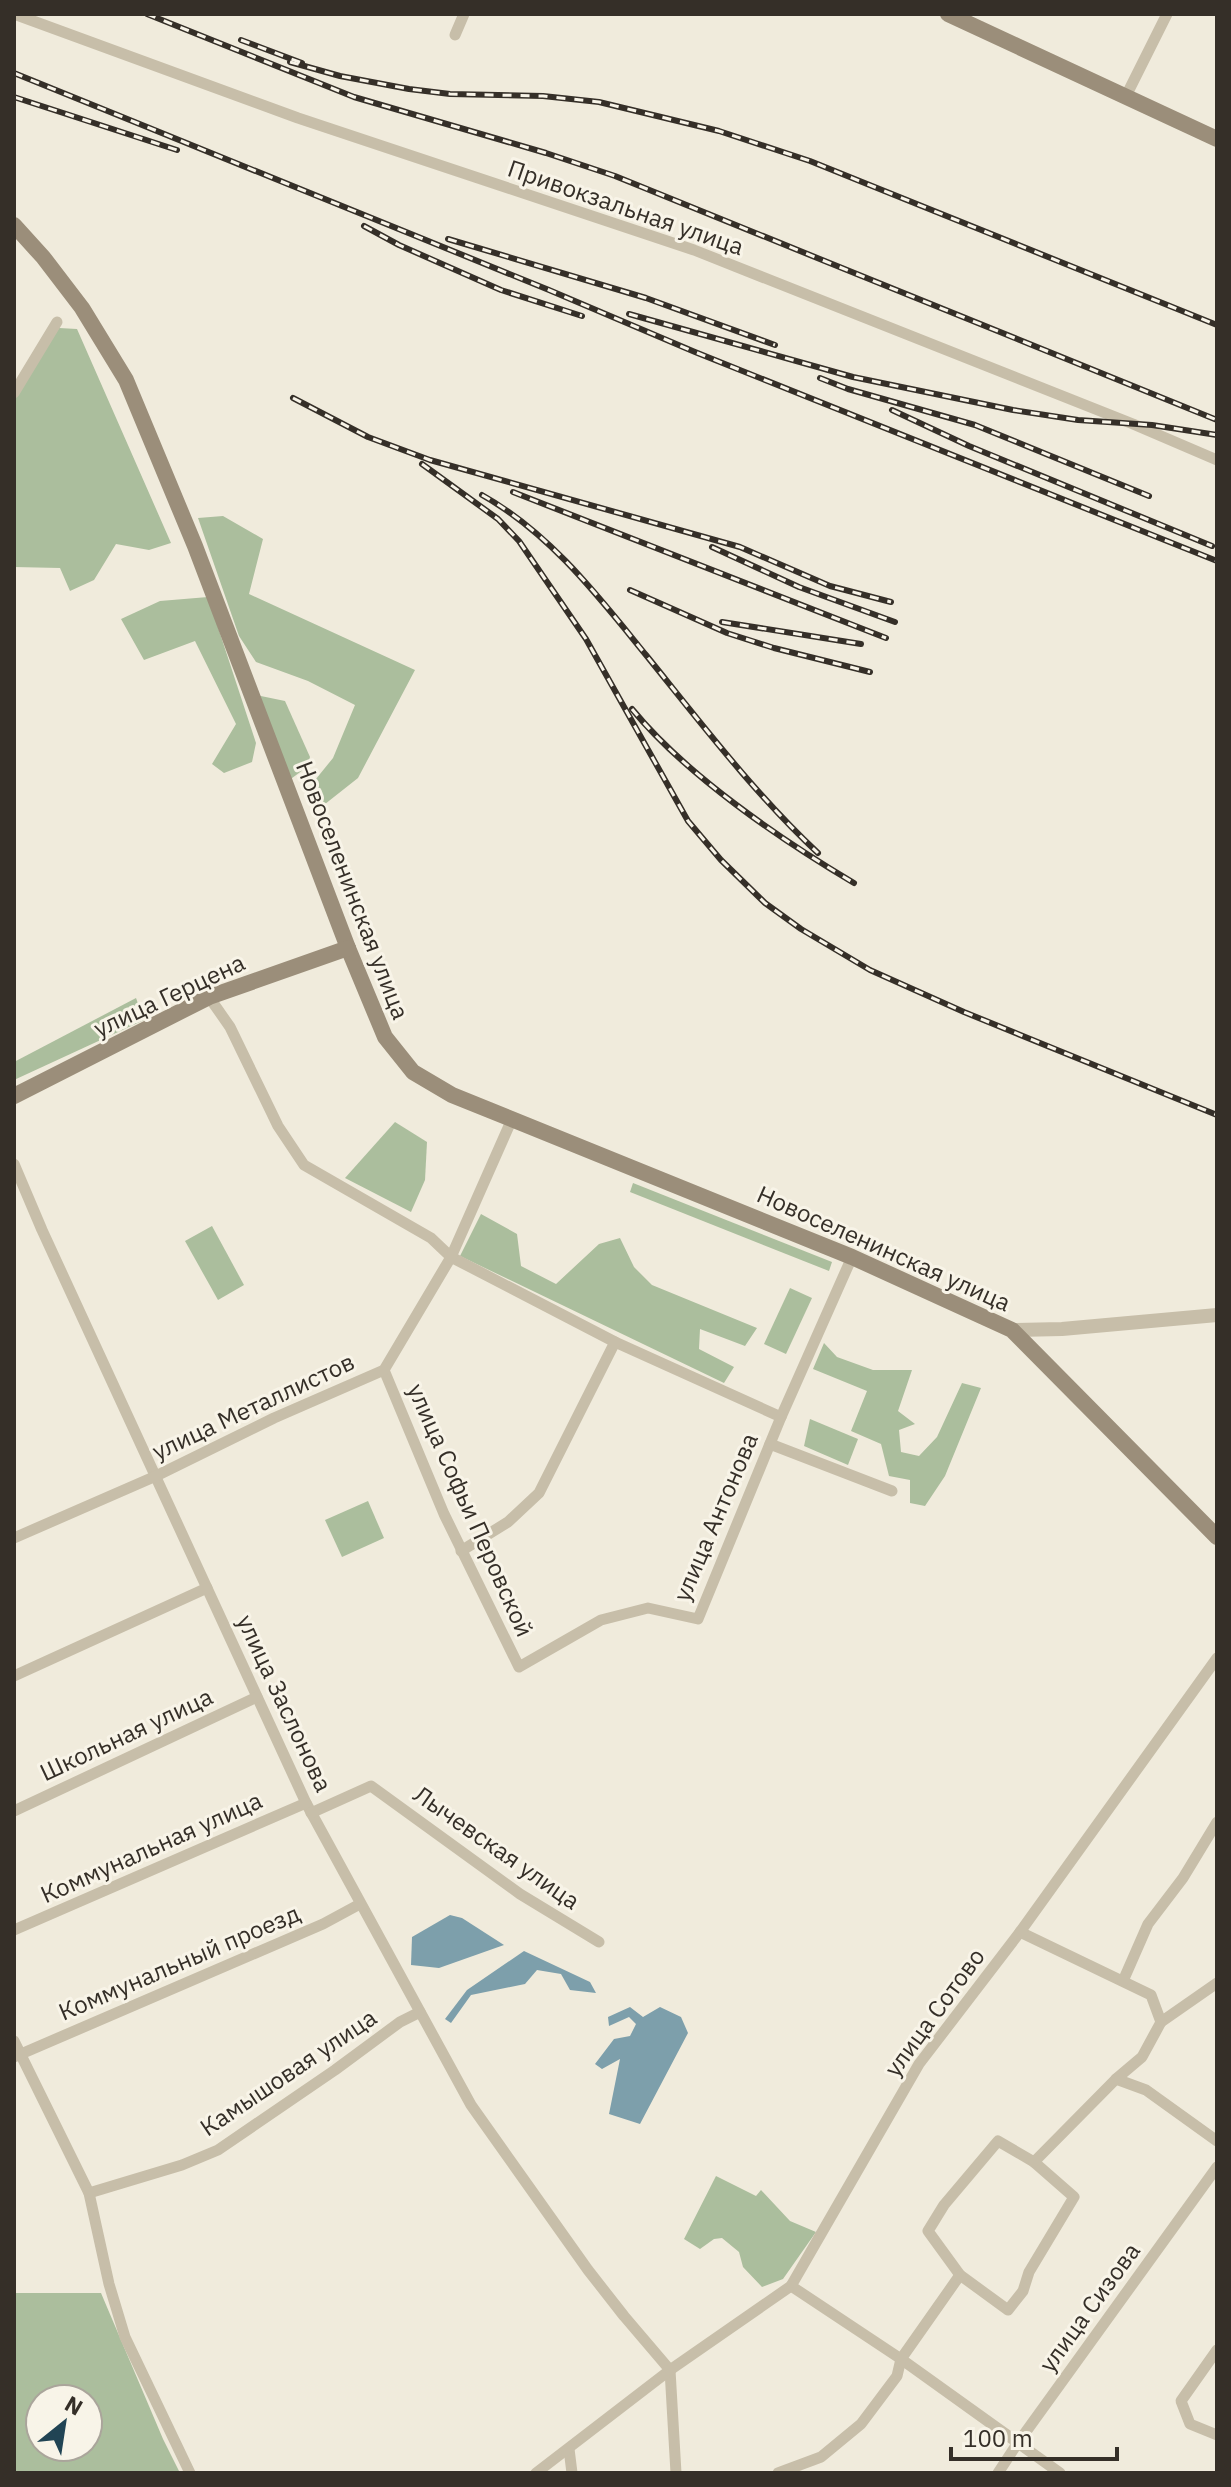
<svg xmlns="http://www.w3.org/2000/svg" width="1231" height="2487" font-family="'IBM Plex Sans',sans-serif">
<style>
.green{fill:#abbe9d;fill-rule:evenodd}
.water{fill:#7d9fab}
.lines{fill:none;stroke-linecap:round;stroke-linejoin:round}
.minor{stroke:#c7bea9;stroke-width:11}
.tertiary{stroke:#c7bea9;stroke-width:14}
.secondary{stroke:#9b8e7a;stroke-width:16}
.rail-casing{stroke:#352f28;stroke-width:6}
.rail{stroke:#f8f4e8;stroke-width:3;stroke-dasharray:9;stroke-linecap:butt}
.labels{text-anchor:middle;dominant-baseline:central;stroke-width:6;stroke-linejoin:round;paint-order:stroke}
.street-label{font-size:24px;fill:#352f28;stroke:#f8f4e8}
</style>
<rect width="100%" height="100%" fill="#f0ebdc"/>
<!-- green -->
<g class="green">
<path d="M 59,328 L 77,329 L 171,543 L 149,550 L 116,544 L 94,580 L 70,591 L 60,568 L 14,567 L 14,400 Z"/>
<path d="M 223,516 L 263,539 L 249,594 L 415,670 L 358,778 L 320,808 L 311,806 L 307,790 L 333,758 L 355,705 L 308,681 L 256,662 L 239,636 L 198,518 Z"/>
<path d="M 208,597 L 256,743 L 252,762 L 224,773 L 212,764 L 236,724 L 195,641 L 144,660 L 121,619 L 160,601 Z"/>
<path d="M 256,695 L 285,701 L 310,757 L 307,767 L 288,781 Z"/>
<path d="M 136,998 L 144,1020 L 14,1080 L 14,1062 Z"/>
<path d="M 395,1122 L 427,1142 L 425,1180 L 411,1212 L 345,1178 Z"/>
<path d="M 633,1183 L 832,1262 L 829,1271 L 630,1192 Z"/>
<path d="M 481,1214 L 517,1234 L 521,1266 L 556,1284 L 599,1244 L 620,1238 L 634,1267 L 652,1285 L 757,1328 L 745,1346 L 700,1329 L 699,1349 L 734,1367 L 724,1383 L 460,1256 Z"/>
<path d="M 212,1226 L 244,1285 L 218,1300 L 185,1241 Z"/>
<path d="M 790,1288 L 812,1298 L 786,1354 L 764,1344 Z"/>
<path d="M 824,1343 L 837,1357 L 873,1370 L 912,1370 L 898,1411 L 915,1424 L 899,1430 L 901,1452 L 919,1456 L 937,1437 L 962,1383 L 981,1388 L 945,1476 L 925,1506 L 910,1503 L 910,1480 L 889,1476 L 881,1444 L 851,1431 L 867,1391 L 813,1369 Z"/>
<path d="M 810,1419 L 858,1439 L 848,1465 L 804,1446 Z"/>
<path d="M 368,1501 L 384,1538 L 342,1557 L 325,1520 Z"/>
<path d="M 716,2176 L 756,2196 L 761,2190 L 790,2221 L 816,2232 L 783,2279 L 762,2287 L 743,2267 L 739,2252 L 722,2238 L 714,2239 L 700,2249 L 684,2239 Z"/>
<path d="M 14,2293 L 101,2293 L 163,2439 L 180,2473 L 14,2473 ZM 40,2399 L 88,2399 L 88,2447 L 40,2447 Z"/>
</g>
<!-- water -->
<g class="water">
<path d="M 450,1915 L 462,1918 L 504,1945 L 439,1968 L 411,1965 L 412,1937 Z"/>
<path d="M 524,1951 L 590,1982 L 596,1993 L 570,1990 L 561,1974 L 537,1970 L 525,1984 L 471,1995 L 451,2023 L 445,2019 L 467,1990 Z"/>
<path d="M 630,2007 L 643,2017 L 660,2007 L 681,2017 L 688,2033 L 640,2124 L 609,2114 L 620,2059 L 602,2069 L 595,2064 L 614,2039 L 630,2036 L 636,2024 L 629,2017 L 609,2026 L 608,2017 Z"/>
</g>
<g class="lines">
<!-- minor -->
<g class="minor">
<path d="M 14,14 L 298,118 L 694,250 L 1133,424 L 1217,460"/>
<path d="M 455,35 L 464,14"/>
<path d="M 1126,96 L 1167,14"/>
<path d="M 14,393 L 57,322"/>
<path d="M 209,997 L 230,1027 L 278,1126 L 304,1165 L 431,1238 L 451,1257 L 615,1342 L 781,1417"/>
<path d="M 14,1164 L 42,1230 L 306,1803 L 471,2105 L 588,2270 L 624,2316 L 670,2370 L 676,2473"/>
<path d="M 384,1370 L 444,1514 L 519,1667 L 601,1620 L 648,1608 L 698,1619 L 781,1417 L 852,1257"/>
<path d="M 770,1444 L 892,1491"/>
<path d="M 14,1538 L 156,1476 L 274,1418 L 384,1370 L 451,1257 L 512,1119"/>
<path d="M 461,1551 L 508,1522 L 539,1493 L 615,1342"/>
<path d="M 14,1676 L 207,1588"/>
<path d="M 14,1811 L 257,1697"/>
<path d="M 311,1813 L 371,1786 L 520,1894 L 599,1942"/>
<path d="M 14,1930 L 306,1803"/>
<path d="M 1020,1932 L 1151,1995 L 1161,2022 L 1217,1983"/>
<path d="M 1123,1981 L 1148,1924 L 1183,1878 L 1217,1822"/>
<path d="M 14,2041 L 89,2193 L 109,2284 L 125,2337 L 190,2473"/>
<path d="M 14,2057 L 323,1924 L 360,1904"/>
<path d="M 1116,2079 L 1146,2090 L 1217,2141"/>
<path d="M 998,2141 L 1034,2162 L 1074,2197 L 1029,2272 L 1023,2291 L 1008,2310 L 960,2275 L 928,2231 L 944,2205 Z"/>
<path d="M 1034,2162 L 1116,2079 L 1142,2057 L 1161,2022"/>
<path d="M 89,2193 L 182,2165 L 218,2150 L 335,2070 L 400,2022 L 420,2012"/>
<path d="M 791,2286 L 901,2359 L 1060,2473"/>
<path d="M 1217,2350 L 1181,2401 L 1190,2424 L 1217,2435"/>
<path d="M 569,2449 L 572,2473"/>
<path d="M 536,2473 L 670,2370 L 791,2286 L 919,2064 L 1020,1932 L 1217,1658"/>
<path d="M 778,2473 L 821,2457 L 861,2424 L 897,2376 L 901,2359 L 960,2275"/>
<path d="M 998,2473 L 1017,2444 L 1217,2167"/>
</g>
<!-- tertiary -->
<path class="tertiary" d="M 1012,1330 L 1062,1329 L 1217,1315"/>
<!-- secondary -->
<g class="secondary">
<path d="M 948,14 L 1217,139"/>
<path d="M 14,225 L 43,257 L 82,308 L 126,380 L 195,546 L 348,948 L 385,1037 L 413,1072 L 452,1095 L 852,1257 L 1012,1330 L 1217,1537"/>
<path d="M 14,1096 L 209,997 L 348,948"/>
</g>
<defs>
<g id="rail">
<path d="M 147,14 L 354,97 L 546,153 L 615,176 L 1217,420"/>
<path d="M 241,40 L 302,63"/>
<path d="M 290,62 L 340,76 L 409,89 L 450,94 L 543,96 L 599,102 L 719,131 L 810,161 L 1217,325"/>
<path d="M 14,73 L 549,290 L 695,352 L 1217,561"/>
<path d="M 14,97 L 177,150"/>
<path d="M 364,226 L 399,245 L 501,290 L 582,316"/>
<path d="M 448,239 L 646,298 L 775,345"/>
<path d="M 629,314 L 853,377 L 1013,410 L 1078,420 L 1152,425 L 1217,435"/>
<path d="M 820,378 L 848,389 L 975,425 L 1149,496"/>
<path d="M 293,398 L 368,437 L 430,460 L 740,547 L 830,586 L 891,602"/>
<path d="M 892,410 L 969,446 L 1212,546"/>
<path d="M 422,464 L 498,519 L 519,541 L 586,639 L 688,821 L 721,860 L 765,903 L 801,929 L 870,970 L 964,1012 L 1217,1115"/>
<path d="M 513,492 L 886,638"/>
<path d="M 482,495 C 550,533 598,596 646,655 C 701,723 754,793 818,853"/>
<path d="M 712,547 L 799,587 L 895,622"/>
<path d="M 630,590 L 727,633 L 774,648 L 870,672"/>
<path d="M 722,622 L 861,644"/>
<path d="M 632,709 C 686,775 780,839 854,883"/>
</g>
</defs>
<!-- rail casing -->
<use href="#rail" class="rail-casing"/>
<!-- rail -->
<use href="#rail" class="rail"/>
</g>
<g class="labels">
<!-- street labels -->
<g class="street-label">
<text transform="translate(626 207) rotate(19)">Привокзальная улица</text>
<text transform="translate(353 890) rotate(69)">Новоселенинская улица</text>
<text transform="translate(169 995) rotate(-25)">улица Герцена</text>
<text transform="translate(884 1248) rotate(24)">Новоселенинская улица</text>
<text transform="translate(253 1406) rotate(-25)">улица Металлистов</text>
<text transform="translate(471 1510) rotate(66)">улица Софьи Перовской</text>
<text transform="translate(715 1517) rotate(-67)">улица Антонова</text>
<text transform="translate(285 1703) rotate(65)">улица Заслонова</text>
<text transform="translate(126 1734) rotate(-25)">Школьная улица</text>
<text transform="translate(151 1847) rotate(-24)">Коммунальная улица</text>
<text transform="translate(497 1847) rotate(35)">Лычевская улица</text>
<text transform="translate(179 1962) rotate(-23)">Коммунальный проезд</text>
<text transform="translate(934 2012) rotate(-54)">улица Сотово</text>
<text transform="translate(288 2072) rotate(-34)">Камышовая улица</text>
<text transform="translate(1089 2307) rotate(-54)">улица Сизова</text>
</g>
</g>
<!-- border -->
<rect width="1231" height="2487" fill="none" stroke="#352f28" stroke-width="32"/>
<!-- north arrow -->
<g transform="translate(64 2423) rotate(30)"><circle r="38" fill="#f8f4e8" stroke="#aaa59b" stroke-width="2"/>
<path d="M0-6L14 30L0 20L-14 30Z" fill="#214454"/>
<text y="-12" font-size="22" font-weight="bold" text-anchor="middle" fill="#352f28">N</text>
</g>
<!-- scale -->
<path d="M951 2447v12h166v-12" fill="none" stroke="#352f28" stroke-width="4"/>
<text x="963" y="2447" font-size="24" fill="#352f28" stroke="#f8f4e8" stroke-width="6" paint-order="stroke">100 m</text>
</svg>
